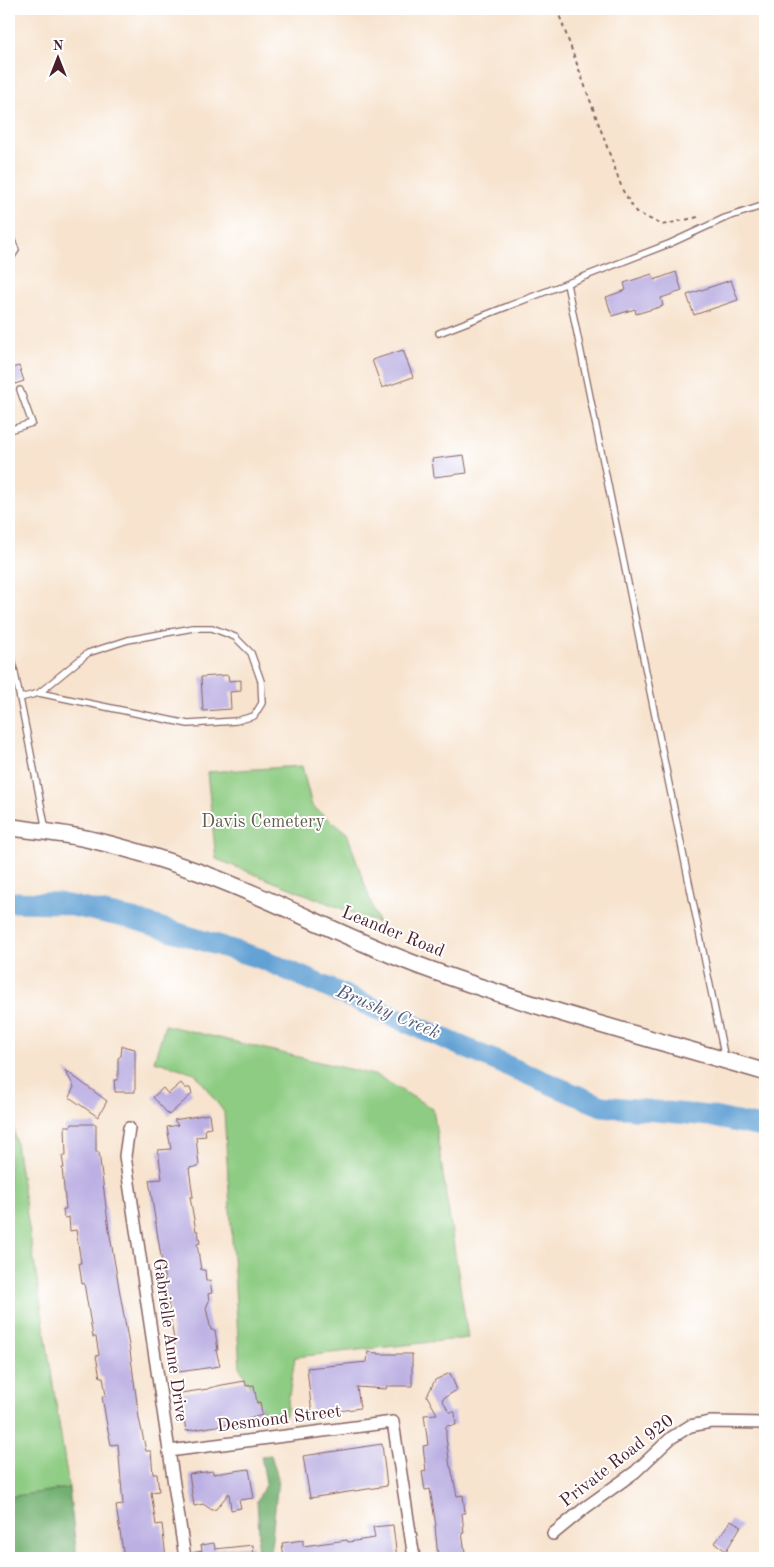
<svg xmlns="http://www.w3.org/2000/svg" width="774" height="1567" font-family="'Old Standard TT',serif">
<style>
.green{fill:#8ecc83;stroke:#6c7657}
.forest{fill:#72b071;stroke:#5e684e}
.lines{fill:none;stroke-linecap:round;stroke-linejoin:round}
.river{stroke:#62a1d4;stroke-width:21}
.building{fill:#bcb0e3}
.service-casing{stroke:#876464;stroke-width:8}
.minor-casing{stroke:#876464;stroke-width:14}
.secondary-casing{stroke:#876464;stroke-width:19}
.path{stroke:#876464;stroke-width:2;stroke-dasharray:4 4;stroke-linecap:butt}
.service{stroke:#fff;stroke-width:5.5}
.minor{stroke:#fff;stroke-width:11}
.secondary{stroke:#fff;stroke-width:16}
.labels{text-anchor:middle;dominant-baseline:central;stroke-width:4;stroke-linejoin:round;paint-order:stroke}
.park-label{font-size:18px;fill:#625c4a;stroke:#fff}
.street-label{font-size:18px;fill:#4a1f2b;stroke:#fff}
.water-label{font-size:19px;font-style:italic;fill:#555a77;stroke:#fff}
</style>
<rect width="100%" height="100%" fill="#fff"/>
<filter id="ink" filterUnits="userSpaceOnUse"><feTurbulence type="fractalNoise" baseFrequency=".02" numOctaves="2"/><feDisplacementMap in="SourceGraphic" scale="10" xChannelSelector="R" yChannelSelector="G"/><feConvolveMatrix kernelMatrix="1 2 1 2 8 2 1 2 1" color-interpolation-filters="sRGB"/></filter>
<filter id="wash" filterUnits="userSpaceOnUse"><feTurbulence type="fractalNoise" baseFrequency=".0096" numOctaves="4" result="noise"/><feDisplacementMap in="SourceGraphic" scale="20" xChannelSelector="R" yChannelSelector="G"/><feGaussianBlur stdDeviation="1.12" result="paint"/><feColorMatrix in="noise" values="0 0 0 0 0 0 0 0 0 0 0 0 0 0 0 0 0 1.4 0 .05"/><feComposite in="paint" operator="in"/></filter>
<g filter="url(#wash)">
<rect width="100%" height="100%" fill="#f7e3ce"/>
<!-- green -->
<g class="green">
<path d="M 302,766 L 312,806 L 347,833 L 378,923 L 216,859 L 207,772 Z"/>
<path d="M 165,1025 L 378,1076 L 433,1109 L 468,1338 L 295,1357 L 286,1415 L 266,1416 L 240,1368 L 224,1112 L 195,1073 L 154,1061 Z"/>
<path d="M 9,1098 L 69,1488 L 9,1497 Z"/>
</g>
<!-- forest -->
<g class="forest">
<path d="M 271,1455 L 278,1478 L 270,1558 L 259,1558 L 257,1547 L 259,1533 L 257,1501 L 266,1483 L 261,1456 Z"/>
<path d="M 69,1488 L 77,1558 L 9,1558 L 9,1497 Z"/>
</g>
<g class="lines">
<!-- river -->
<path class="river" d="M 9,902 L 58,903 L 133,919 L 262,959 L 461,1046 L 602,1106 L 709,1116 L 765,1128"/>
</g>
<g id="blocks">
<!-- building -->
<g class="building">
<path d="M 676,272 L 682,291 L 661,298 L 663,306 L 636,314 L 635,309 L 612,316 L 606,297 L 626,290 L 624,283 L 652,274 L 654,280 Z"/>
<path d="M 731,280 L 738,300 L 694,315 L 687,295 Z"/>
<path d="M 403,350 L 413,377 L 382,388 L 372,360 Z"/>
<path d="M 19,366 L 24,381 L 9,386 L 9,369 Z"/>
<path d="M 464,455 L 467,473 L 434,477 L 432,459 Z"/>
<path d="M 228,675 L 229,681 L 241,680 L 241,691 L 230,692 L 231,709 L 203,711 L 201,677 Z"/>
<path d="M 122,1046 L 135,1049 L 135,1092 L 115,1092 L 114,1080 L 118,1080 L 118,1058 L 121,1056 Z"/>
<path d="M 65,1070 L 107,1101 L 98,1117 L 69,1097 L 74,1087 Z"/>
<path d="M 181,1083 L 185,1088 L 190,1088 L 192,1094 L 169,1115 L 153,1097 L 163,1088 L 168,1094 Z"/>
<path d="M 209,1114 L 211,1128 L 205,1129 L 206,1136 L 196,1137 L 199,1166 L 189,1168 L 193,1197 L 190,1197 L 196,1231 L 198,1231 L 200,1243 L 197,1244 L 201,1270 L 205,1270 L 206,1281 L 210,1281 L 212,1293 L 208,1294 L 209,1301 L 206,1308 L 211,1330 L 215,1330 L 218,1350 L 216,1350 L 220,1366 L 179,1372 L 149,1180 L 162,1179 L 158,1150 L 171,1149 L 167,1127 L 178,1125 L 174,1120 Z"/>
<path d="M 72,1124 L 96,1124 L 96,1152 L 99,1152 L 109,1230 L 130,1351 L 139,1418 L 146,1451 L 151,1451 L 153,1474 L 157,1474 L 159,1491 L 151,1492 L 156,1525 L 162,1524 L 166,1558 L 124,1558 L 116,1506 L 123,1505 L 118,1444 L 111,1445 L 106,1420 L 102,1396 L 106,1396 L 103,1377 L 100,1377 L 96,1356 L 99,1355 L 96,1337 L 93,1337 L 84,1283 L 82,1284 L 79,1263 L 81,1263 L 76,1230 L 70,1231 L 69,1217 L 64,1218 L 63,1209 L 66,1209 L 62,1168 L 64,1168 L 62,1156 L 66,1156 L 65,1126 L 71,1126 Z"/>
<path d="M 368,1352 L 378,1353 L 378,1354 L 412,1354 L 412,1386 L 387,1386 L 386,1389 L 357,1387 L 360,1408 L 312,1415 L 307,1368 L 367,1362 Z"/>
<path d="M 450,1373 L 457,1390 L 442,1399 L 449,1412 L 455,1412 L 456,1425 L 446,1426 L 446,1437 L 450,1467 L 451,1467 L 457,1496 L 463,1495 L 465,1513 L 462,1513 L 464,1533 L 462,1533 L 466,1558 L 438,1558 L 435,1526 L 436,1526 L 430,1489 L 425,1490 L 422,1472 L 426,1471 L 423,1446 L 428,1445 L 424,1415 L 437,1414 L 427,1396 L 435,1380 Z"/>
<path d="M 245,1381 L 246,1386 L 254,1385 L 257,1403 L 260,1402 L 262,1415 L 248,1419 L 248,1421 L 186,1431 L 180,1395 L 181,1393 L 208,1389 L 209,1388 L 222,1385 Z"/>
<path d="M 382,1444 L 387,1486 L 310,1498 L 303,1456 Z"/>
<path d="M 249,1469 L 254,1498 L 239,1500 L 241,1508 L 231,1510 L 229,1493 L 216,1509 L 212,1510 L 203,1504 L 194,1506 L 189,1474 L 213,1471 L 213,1474 Z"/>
<path d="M 731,1520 L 741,1526 L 726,1551 L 715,1543 Z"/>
<path d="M 393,1525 L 397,1558 L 284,1558 L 282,1543 L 303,1540 L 303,1546 L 347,1540 L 348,1542 L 375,1538 L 373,1527 Z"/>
<path d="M 214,1543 L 215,1549 L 253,1545 L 254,1558 L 192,1558 L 192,1553 L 202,1551 L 201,1545 Z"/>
</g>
</g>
</g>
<g filter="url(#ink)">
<use href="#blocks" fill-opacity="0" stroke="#876464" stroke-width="1"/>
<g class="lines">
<defs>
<g id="service">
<path d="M 9,234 L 16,250 L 9,261"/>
<path d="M 567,284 L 725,1059"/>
<path d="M 439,333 L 671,243 L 725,218 L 765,205"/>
<path d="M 9,430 L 32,423 L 20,390"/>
<path d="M 9,643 L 46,830"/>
<path d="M 20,698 L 39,693 L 88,653 L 128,640 L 193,628 L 212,628 L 235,637 L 251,653 L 261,681 L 262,703 L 254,716 L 236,721 L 188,724 L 39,693"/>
<path d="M 9,779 L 12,825"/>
</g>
<g id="minor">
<path d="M 129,1128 L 125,1156 L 185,1558"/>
<path d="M 169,1451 L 393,1422 L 414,1558"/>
<path d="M 553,1534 L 586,1507 L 635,1472 L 671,1438 L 690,1426 L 711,1422 L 765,1423"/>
</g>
<path id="secondary" d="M 9,827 C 35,831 62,833 88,839 C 128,848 168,861 207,875 C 282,903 353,942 428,969 C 538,1009 653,1039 765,1072"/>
</defs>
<!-- service casing -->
<use href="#service" class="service-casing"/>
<!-- minor casing -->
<use href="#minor" class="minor-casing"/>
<!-- secondary casing -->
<use href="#secondary" class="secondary-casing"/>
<!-- path -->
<path class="path" d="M 557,9 L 623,191 L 636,212 L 662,225 L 698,217"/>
<!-- service -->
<use href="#service" class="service"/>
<!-- minor -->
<use href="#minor" class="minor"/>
<!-- secondary -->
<use href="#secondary" class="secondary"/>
</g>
</g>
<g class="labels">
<!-- park labels -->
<g class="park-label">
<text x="263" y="822">Davis Cemetery</text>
</g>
<!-- street labels -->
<g class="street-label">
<text transform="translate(393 932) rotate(22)">Leander Road</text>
<text transform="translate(170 1340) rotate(82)">Gabrielle Anne Drive</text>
<text transform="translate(279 1419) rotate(-7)">Desmond Street</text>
<text transform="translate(617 1461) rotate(-38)">Private Road 920</text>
</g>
<!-- water labels -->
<g class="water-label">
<text transform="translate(388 1013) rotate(23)">Brushy Creek</text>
</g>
</g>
<!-- margin -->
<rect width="774" height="1567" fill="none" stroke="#fff" stroke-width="30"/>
<!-- north arrow -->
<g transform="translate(58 58)" stroke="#ffffff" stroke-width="4" paint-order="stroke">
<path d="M0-4L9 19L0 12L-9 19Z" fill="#4a1f2b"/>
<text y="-8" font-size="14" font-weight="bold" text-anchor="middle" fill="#4a1f2b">N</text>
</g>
</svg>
